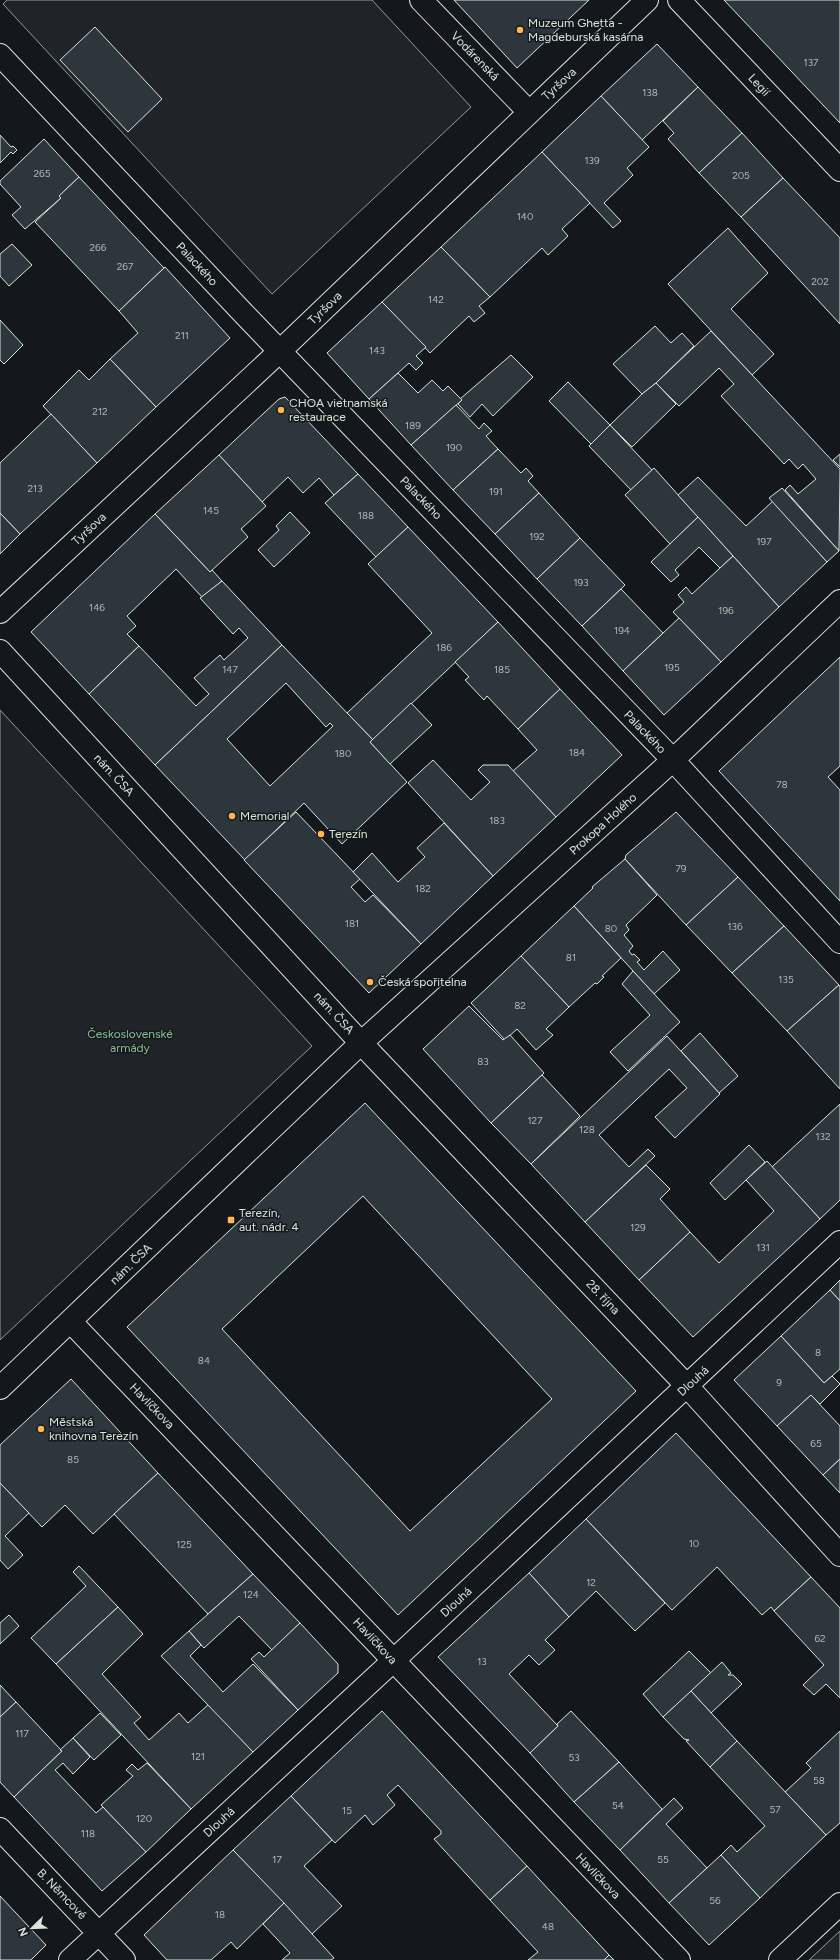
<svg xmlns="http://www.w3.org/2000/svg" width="840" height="1960" font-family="Figtree,sans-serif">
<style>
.green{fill:#202428;stroke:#939e99}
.building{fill:#2c363c;stroke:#d8e6dc;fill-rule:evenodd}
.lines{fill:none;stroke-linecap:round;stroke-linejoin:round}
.minor-casing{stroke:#d8e6dc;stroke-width:24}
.minor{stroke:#14181c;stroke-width:22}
.poi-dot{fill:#ffb74d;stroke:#14181c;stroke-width:1.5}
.labels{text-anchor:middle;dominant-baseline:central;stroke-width:3;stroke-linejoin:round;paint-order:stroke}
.number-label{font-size:10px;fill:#adbab4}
.poi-label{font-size:12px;fill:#d8e6dc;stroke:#14181c;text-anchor:start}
.street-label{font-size:12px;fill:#d8e6dc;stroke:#14181c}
.park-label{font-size:12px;fill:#8ac095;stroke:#14181c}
</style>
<rect width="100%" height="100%" fill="#14181c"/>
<!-- green -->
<g class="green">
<path d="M 7,0 L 372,0 L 471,107 L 272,294 L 3,4 Z"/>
<path d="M 0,710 L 312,1046 L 0,1340 Z"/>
<path d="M 840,1931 L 840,1960 L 809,1960 Z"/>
</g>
<!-- building -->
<g class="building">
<path d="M 454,0 L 589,0 L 517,68 Z"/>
<path d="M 724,0 L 840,0 L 840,123 Z"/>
<path d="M 95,27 L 162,99 L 128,132 L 60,60 Z"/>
<path d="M 657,44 L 698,87 L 642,140 L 601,96 Z"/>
<path d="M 698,87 L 742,133 L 699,173 L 668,139 L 674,133 L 663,121 Z"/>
<path d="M 601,96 L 649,147 L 627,168 L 633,175 L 604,203 L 621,221 L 613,228 L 542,152 Z"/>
<path d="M 742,133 L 783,178 L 741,217 L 699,173 Z"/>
<path d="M 0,135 L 11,147 L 13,146 L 17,150 L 13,154 L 11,152 L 0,163 Z"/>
<path d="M 44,139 L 79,177 L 59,196 L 61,198 L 25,229 L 12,215 L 21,207 L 0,184 L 0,181 Z"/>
<path d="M 542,152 L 590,203 L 562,229 L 568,236 L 548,255 L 542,248 L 490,297 L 441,247 Z"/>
<path d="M 79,177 L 164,268 L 119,311 L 35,222 L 61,198 L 59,196 Z"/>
<path d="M 783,178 L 840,238 L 840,324 L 741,217 Z"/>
<path d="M 728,228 L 768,273 L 731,309 L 774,354 L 752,375 L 668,284 Z"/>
<path d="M 12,244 L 32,265 L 9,286 L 0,276 L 0,254 Z"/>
<path d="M 441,247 L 490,297 L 479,306 L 485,313 L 474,322 L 469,316 L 430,353 L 382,302 Z"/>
<path d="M 165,267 L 230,338 L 156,407 L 110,359 L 138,333 L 119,311 Z"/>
<path d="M 382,302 L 426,347 L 416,356 L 423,363 L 416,370 L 409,363 L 369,399 L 327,353 Z"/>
<path d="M 0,320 L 23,345 L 4,364 L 0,360 Z"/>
<path d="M 655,326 L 671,343 L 682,333 L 694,346 L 656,383 L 642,394 L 613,364 Z"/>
<path d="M 711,331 L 840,469 L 839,551 L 785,490 L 790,485 L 798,494 L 816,479 L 803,464 L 798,469 L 789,459 L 784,464 L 721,396 L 734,384 L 719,368 L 679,406 L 656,383 Z"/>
<path d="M 511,355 L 533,377 L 493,416 L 482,404 L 470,417 L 458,404 L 462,400 L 460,399 Z"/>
<path d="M 110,359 L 156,407 L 97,463 L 43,406 L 79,370 L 89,380 Z"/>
<path d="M 398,373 L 418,393 L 432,380 L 443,391 L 448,386 L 462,400 L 411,445 L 369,399 Z"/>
<path d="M 568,382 L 610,425 L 591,444 L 549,401 Z"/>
<path d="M 656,383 L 676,404 L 632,447 L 610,425 L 642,394 Z"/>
<path d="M 285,397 L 358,474 L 334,495 L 319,478 L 303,493 L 288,477 L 262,502 L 219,455 L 279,399 Z"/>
<path d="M 456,405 L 479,429 L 484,423 L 492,431 L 486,436 L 498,449 L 453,490 L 411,445 Z"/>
<path d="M 51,414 L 97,463 L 20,534 L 0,513 L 0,463 Z"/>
<path d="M 610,425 L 652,470 L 631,490 L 589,446 Z"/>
<path d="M 498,449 L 521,473 L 526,468 L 533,476 L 528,481 L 539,493 L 495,534 L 453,490 Z"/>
<path d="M 840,454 L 840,467 L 833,460 Z"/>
<path d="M 219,455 L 266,506 L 241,529 L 248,537 L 210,572 L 155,514 Z"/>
<path d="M 654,468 L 698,517 L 670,544 L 625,495 Z"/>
<path d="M 358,474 L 408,527 L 376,557 L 325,503 Z"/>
<path d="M 698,477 L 746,526 L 773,501 L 827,562 L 779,607 L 678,495 Z"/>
<path d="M 782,488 L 839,551 L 827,562 L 769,498 Z"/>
<path d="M 539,493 L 580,538 L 537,579 L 495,534 Z"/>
<path d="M 290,512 L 310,533 L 274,567 L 258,550 L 279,530 L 276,526 Z"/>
<path d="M 0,513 L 20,534 L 0,554 Z"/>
<path d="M 155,514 L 210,572 L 212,570 L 222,581 L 202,597 L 176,569 L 127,616 L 136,626 L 127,634 L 139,646 L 89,694 L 31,632 Z"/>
<path d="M 698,517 L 733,556 L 720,568 L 699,547 L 675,570 L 679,575 L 671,582 L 651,562 Z"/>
<path d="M 408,527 L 498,622 L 373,740 L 347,713 L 432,633 L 368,564 Z"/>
<path d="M 580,538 L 625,585 L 582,626 L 537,579 Z"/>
<path d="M 733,556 L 779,607 L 721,662 L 673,612 L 684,602 L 678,595 L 686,587 L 692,594 Z"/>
<path d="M 222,581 L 282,645 L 155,765 L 89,694 L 139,646 L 196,706 L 209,694 L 194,678 L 220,655 L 224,660 L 248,638 L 239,628 L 233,634 L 200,598 Z"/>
<path d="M 621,589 L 663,633 L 623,671 L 582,626 Z"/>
<path d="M 679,618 L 721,662 L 664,715 L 623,671 Z"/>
<path d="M 498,622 L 560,689 L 518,729 L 487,696 L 484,700 L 465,680 L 469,677 L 455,662 Z"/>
<path d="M 282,645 L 373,740 L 370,742 L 407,782 L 342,844 L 304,803 L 245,860 L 155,765 ZM 286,683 L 326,727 L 330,723 L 333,726 L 270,786 L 227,739 Z"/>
<path d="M 840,657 L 840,766 L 828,777 L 840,790 L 840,901 L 719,771 Z"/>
<path d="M 560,689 L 622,755 L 556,817 L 513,771 L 537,750 L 518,729 Z"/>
<path d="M 411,703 L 432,725 L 390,764 L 370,742 Z"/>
<path d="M 433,760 L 471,800 L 490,782 L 478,770 L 483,765 L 508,765 L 556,817 L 493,876 L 408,783 Z"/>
<path d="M 296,812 L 360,879 L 351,887 L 365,902 L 373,895 L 421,944 L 369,993 L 244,860 Z"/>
<path d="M 676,812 L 738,877 L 686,925 L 625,859 L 626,855 Z"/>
<path d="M 444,823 L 493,876 L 421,944 L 353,872 L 372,853 L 398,882 L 425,857 L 417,848 Z"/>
<path d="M 625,859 L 657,895 L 626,925 L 629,930 L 624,935 L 633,946 L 629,951 L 632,955 L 634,954 L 640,960 L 637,962 L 644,970 L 663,951 L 680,970 L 654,994 L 574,906 L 593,888 L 592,887 Z"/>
<path d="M 738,877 L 784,926 L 732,973 L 686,925 Z"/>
<path d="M 574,906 L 621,958 L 602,976 L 604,977 L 597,984 L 595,983 L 569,1007 L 521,956 Z"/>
<path d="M 784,926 L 839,985 L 787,1031 L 732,973 Z"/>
<path d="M 521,956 L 569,1007 L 546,1029 L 553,1035 L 536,1050 L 517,1029 L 505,1040 L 471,1003 Z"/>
<path d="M 633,971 L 680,1022 L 628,1071 L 610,1052 L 650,1015 L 622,984 Z"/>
<path d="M 839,985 L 840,987 L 840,1089 L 787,1031 Z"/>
<path d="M 469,1006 L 503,1040 L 510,1035 L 544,1073 L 491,1123 L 423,1049 Z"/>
<path d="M 700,1033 L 738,1076 L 719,1093 L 681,1051 Z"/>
<path d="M 667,1036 L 720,1094 L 675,1138 L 655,1117 L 687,1088 L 669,1069 L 599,1135 L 629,1167 L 648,1149 L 655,1156 L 585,1222 L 531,1164 Z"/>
<path d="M 542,1075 L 580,1116 L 531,1164 L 491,1123 Z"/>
<path d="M 365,1103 L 636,1391 L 398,1615 L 127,1327 ZM 363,1196 L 552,1399 L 410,1531 L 222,1329 Z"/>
<path d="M 840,1104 L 840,1200 L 820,1219 L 772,1167 Z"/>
<path d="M 749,1145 L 765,1162 L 725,1200 L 710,1183 Z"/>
<path d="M 767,1161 L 820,1219 L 693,1337 L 639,1280 L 690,1232 L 719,1263 L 774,1211 L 746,1180 Z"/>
<path d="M 646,1165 L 670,1189 L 660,1199 L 690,1232 L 639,1280 L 585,1222 Z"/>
<path d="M 840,1280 L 840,1301 L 830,1290 Z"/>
<path d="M 830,1290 L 840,1301 L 840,1369 L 824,1383 L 781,1336 Z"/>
<path d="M 781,1336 L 824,1383 L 832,1376 L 840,1384 L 820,1404 L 811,1395 L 777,1426 L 734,1380 Z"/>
<path d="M 71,1379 L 158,1473 L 93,1534 L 65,1505 L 42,1527 L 0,1483 L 0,1445 Z"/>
<path d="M 811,1395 L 840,1426 L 840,1459 L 823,1475 L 777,1426 Z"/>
<path d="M 676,1433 L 811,1577 L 774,1611 L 771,1607 L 762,1615 L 717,1567 L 672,1610 L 586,1519 Z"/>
<path d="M 840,1459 L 840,1493 L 823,1475 Z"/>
<path d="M 158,1473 L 253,1574 L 208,1614 L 114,1514 Z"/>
<path d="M 0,1483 L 29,1513 L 5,1536 L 23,1555 L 8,1569 L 0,1560 Z"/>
<path d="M 586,1519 L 665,1603 L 635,1631 L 596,1591 L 569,1617 L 529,1573 Z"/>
<path d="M 79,1566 L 118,1607 L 56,1664 L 31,1638 L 86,1586 L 73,1572 Z"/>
<path d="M 529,1573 L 569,1617 L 545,1640 L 555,1650 L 539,1665 L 529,1655 L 509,1674 L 558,1726 L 530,1753 L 438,1657 Z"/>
<path d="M 253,1574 L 300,1623 L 272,1650 L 239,1616 L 204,1648 L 189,1631 Z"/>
<path d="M 811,1577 L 840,1608 L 840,1698 L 826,1684 L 814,1695 L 803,1685 L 824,1665 L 774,1611 Z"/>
<path d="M 118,1607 L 143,1634 L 102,1674 L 141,1717 L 134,1723 L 149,1740 L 179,1713 L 188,1723 L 209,1704 L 253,1752 L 191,1809 L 56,1664 Z"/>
<path d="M 9,1615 L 19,1626 L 0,1644 L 0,1623 Z"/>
<path d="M 300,1623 L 338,1664 L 338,1673 L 298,1710 L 251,1659 L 259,1652 L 264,1657 Z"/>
<path d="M 189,1631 L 201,1645 L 190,1656 L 223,1692 L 253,1664 L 298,1710 L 253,1752 L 161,1656 Z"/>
<path d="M 689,1651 L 711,1673 L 663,1717 L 643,1694 Z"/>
<path d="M 722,1662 L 731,1673 L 728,1675 L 733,1675 L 742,1684 L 711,1713 L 691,1691 Z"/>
<path d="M 0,1685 L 16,1702 L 0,1717 Z"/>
<path d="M 691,1691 L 737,1741 L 710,1767 L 686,1741 L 689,1740 L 684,1739 L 663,1717 Z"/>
<path d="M 16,1702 L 62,1751 L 14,1797 L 0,1782 L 0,1717 Z"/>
<path d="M 382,1711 L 527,1866 L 490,1900 L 434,1839 L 441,1834 L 441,1831 L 398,1785 L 387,1795 L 395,1805 L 373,1825 L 365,1815 L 335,1843 L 291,1796 Z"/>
<path d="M 571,1711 L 619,1762 L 574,1802 L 530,1753 L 558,1726 L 557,1724 Z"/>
<path d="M 100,1713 L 121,1735 L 94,1760 L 73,1738 Z"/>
<path d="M 840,1731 L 840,1823 L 826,1835 L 785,1792 L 811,1768 L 806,1763 Z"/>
<path d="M 73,1738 L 90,1757 L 73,1774 L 63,1763 L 55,1770 L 96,1813 L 103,1807 L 146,1852 L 102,1891 L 14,1797 L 62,1751 L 60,1750 Z"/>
<path d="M 737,1741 L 826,1835 L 760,1898 L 721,1855 L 731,1845 L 737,1852 L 765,1826 L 710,1767 Z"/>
<path d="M 619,1762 L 662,1809 L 620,1850 L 574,1802 Z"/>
<path d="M 147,1763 L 191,1809 L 146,1852 L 101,1805 L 133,1776 L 126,1770 L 132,1764 L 138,1770 Z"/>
<path d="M 291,1796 L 332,1840 L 304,1866 L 342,1906 L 312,1934 L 233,1850 Z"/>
<path d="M 674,1798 L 683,1808 L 666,1824 L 707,1868 L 669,1903 L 620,1850 Z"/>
<path d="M 233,1850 L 284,1903 L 237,1949 L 231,1942 L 211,1960 L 167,1960 L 144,1935 Z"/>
<path d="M 721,1855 L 760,1898 L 709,1945 L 669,1903 Z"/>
<path d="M 527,1866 L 609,1955 L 604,1960 L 528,1960 L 538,1952 L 490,1900 Z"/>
<path d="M 0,1896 L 46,1945 L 31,1960 L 0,1960 Z"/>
<path d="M 284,1903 L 312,1934 L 334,1958 L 331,1960 L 282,1960 L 290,1953 L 263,1924 Z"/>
<path d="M 609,1955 L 614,1960 L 604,1960 Z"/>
</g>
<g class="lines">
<defs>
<g id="minor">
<path d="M 421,0 L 529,112"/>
<path d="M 679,0 L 840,170"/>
<path d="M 0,55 L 244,314 L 673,760 L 840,942"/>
<path d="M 0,612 L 280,351 L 647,0"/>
<path d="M 0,651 L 361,1043 L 687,1386 L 840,1555"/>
<path d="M 71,1322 L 679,1960"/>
<path d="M 0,1388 L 361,1043 L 673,760 L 840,601"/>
<path d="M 0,1829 L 124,1960"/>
<path d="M 70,1960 L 393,1661 L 840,1242"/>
<path d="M 780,1960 L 840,1904"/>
</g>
</defs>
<!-- minor casing -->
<use href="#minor" class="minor-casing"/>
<!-- minor -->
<use href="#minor" class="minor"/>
</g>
<!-- markers -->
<g class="poi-dot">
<circle cx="520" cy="30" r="4"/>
<circle cx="281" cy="410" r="4"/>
<circle cx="232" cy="816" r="4"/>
<circle cx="321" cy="834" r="4"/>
<circle cx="370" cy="982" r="4"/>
<rect x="227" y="1216" width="8" height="8" rx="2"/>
<circle cx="41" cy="1429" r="4"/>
</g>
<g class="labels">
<!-- number labels -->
<g class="number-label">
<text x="811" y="62">137</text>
<text x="650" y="92">138</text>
<text x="592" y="160">139</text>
<text x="42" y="173">265</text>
<text x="741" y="175">205</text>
<text x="525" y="216">140</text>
<text x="98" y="247">266</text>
<text x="125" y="266">267</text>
<text x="820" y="281">202</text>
<text x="436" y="299">142</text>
<text x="182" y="335">211</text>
<text x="377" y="350">143</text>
<text x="100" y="411">212</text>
<text x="413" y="425">189</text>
<text x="454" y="447">190</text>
<text x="35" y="488">213</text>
<text x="496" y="491">191</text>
<text x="211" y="510">145</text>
<text x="366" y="515">188</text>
<text x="537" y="536">192</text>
<text x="764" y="541">197</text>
<text x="581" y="582">193</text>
<text x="97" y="607">146</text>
<text x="726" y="610">196</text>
<text x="622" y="630">194</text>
<text x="444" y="647">186</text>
<text x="672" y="667">195</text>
<text x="230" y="669">147</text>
<text x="502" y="669">185</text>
<text x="577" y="752">184</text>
<text x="343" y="753">180</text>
<text x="782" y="784">78</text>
<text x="497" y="820">183</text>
<text x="681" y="868">79</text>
<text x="423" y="888">182</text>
<text x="352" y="923">181</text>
<text x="735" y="926">136</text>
<text x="611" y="928">80</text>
<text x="571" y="957">81</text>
<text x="786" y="979">135</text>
<text x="520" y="1005">82</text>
<text x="483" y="1061">83</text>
<text x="535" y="1120">127</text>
<text x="587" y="1129">128</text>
<text x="823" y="1136">132</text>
<text x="638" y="1227">129</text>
<text x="763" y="1247">131</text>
<text x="818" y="1352">8</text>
<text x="204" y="1360">84</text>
<text x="779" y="1382">9</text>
<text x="816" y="1443">65</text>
<text x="73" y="1459">85</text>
<text x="694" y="1543">10</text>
<text x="184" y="1544">125</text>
<text x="591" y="1582">12</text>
<text x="251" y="1594">124</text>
<text x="820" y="1638">62</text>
<text x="482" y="1661">13</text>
<text x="22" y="1733">117</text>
<text x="198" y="1756">121</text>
<text x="574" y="1757">53</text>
<text x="819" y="1780">58</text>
<text x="618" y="1805">54</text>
<text x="775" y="1809">57</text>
<text x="347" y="1810">15</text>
<text x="144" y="1818">120</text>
<text x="88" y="1833">118</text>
<text x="277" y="1859">17</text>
<text x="663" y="1859">55</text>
<text x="715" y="1900">56</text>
<text x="220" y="1914">18</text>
<text x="548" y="1926">48</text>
</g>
<!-- poi labels -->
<g class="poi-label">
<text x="528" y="23">Muzeum Ghetta -<tspan x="528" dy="14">Magdeburská kasárna</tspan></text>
<text x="289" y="403">CHOA vietnamská<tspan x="289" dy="14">restaurace</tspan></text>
<text x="240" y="816">Memorial</text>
<text x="329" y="834">Terezín</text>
<text x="378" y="982">Česká spořitelna</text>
<text x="239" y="1213">Terezín,<tspan x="239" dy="14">aut. nádr. 4</tspan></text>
<text x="49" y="1422">Městská<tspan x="49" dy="14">knihovna Terezín</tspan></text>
</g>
<!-- street labels -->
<g class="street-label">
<text transform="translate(475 56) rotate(46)">Vodárenská</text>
<text transform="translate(559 84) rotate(-43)">Tyršova</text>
<text transform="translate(759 85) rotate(47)">Legií</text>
<text transform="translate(197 264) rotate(47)">Palackého</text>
<text transform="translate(325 308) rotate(-44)">Tyršova</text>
<text transform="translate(421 498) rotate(46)">Palackého</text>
<text transform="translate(89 529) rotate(-43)">Tyršova</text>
<text transform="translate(645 732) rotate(46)">Palackého</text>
<text transform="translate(114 775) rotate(47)">nám. ČSA</text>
<text transform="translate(603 824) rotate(-42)">Prokopa Holého</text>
<text transform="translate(334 1013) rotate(47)">nám. ČSA</text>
<text transform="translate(131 1264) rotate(-44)">nám. ČSA</text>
<text transform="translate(603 1297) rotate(46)">28. října</text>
<text transform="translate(693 1381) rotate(-43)">Dlouhá</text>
<text transform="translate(152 1406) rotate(46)">Havlíčkova</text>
<text transform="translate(456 1602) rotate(-43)">Dlouhá</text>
<text transform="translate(375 1641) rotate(47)">Havlíčkova</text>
<text transform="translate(219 1822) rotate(-43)">Dlouhá</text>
<text transform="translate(598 1876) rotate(46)">Havlíčkova</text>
<text transform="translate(62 1894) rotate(46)">B. Němcové</text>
</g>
<!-- park labels -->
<g class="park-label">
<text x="130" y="1034">Československé<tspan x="130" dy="14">armády</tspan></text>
</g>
</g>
<!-- north arrow -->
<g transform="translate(32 1928) rotate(247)" stroke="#14181c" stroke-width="3" paint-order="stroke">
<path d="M0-3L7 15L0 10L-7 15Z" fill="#d8e6dc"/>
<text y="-6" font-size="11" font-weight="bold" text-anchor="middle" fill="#d8e6dc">N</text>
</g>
</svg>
